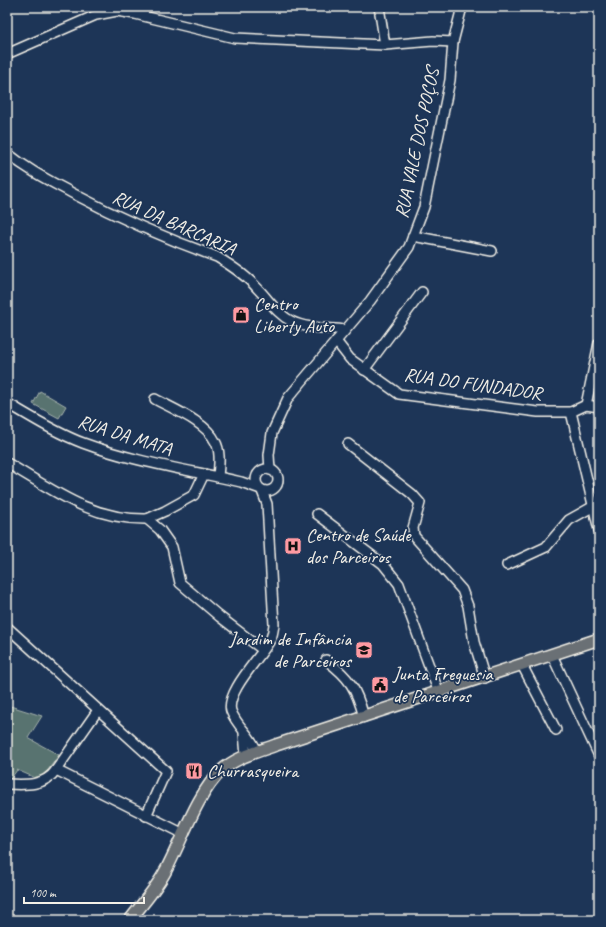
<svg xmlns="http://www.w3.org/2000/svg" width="606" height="927" font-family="Caveat,sans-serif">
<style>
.green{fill:#587370;stroke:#a6b2ac}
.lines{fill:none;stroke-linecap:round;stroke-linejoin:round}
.minor-casing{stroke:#f4f1e8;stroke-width:12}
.major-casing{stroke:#f4f1e8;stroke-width:14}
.minor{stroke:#1d3557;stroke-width:9}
.major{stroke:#6a7074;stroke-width:11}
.labels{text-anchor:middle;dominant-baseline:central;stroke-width:3.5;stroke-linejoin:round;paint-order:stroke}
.street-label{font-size:19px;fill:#f4f1e8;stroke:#1d3557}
.poi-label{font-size:19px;fill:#f4f1e8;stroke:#1d3557;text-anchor:start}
</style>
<rect width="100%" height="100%" fill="#1d3557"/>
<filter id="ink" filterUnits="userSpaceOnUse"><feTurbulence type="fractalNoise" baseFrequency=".025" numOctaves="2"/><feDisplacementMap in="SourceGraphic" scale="8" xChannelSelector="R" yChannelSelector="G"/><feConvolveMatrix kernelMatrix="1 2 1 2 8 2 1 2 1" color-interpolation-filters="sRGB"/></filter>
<g filter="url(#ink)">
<!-- green -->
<g class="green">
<path d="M 40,391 L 66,406 L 59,418 L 33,404 Z"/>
<path d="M 7,705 L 42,716 L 28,738 L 59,755 L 48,770 L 38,779 L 17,770 L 9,781 L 7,780 Z"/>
</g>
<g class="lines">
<defs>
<g id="minor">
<path d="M 379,7 L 385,45"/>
<path d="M 7,54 L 96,15 L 117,11 L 135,14 L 235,38 L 385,45 L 433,41 L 453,42"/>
<path d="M 7,153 C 28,170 48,180 72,193 C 119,218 167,239 217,257 C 232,266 247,276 258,289 C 269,300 277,314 291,321 C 306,329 328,328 345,330"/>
<path d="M 413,236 L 492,251"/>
<path d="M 336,341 L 350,359 L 399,394 L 538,412 L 571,412 L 586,405 L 599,407"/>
<path d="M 364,370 L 422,292"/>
<path d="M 155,399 C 173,409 206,422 215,441 C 221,451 219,465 218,477"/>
<path d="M 7,403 C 31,417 56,433 83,443 C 134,462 188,470 241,482 L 258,488"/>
<path d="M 586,405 L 599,343"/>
<path d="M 571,412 L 599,530"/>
<path d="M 348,444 L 412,494 L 420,503 L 413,528 L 414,536 L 462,590 L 468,606 L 474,642 L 485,678"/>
<path d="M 7,463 C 53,490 91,520 147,519 L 160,530 L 172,547 L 180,583 L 220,617 L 263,650"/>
<circle cx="267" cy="480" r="11"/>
<path d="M 270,470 L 269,455 L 272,433 L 288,398 L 370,301 L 409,247 L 413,236 L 424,207 L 450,80 L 453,42 L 462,7"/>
<path d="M 317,514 L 383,564 L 399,584 L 439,693"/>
<path d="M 147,519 L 165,511 L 194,495 L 204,474"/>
<path d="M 507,565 L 546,547 L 569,520 L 594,506"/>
<path d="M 7,627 L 166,771 L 146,816"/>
<path d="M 552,655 L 599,756"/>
<path d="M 326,660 C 350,678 356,688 364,717"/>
<path d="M 522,665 L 556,730"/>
<path d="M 244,733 L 246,756"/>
<path d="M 257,752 C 252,736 237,727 231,711 C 225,692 262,656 270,640 C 273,635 273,629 274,625 L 267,504 L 262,491"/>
<path d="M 56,770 L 98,710"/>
<path d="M 7,784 C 26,785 45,786 56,770 L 184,834"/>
</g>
<path id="major" d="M 130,920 C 142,904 157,888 166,870 C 181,842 198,792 221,771 C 236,757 257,752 276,745 L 599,639"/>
</defs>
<!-- minor casing -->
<use href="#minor" class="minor-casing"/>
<!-- major casing -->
<use href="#major" class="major-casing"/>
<!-- minor -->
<use href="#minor" class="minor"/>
<!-- major -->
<use href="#major" class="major"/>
</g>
</g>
<!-- icons -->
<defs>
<symbol id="shop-square" viewBox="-11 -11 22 22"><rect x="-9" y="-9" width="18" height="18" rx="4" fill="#ff9aa2" stroke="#1d3557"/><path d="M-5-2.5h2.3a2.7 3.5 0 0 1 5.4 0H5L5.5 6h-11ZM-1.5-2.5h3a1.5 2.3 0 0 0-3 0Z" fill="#111"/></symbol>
<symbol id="hospital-square" viewBox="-11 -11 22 22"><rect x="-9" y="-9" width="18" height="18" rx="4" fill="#ff9aa2" stroke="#1d3557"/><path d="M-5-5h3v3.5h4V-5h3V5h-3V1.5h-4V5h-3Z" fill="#111"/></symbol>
<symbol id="school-square" viewBox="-11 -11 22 22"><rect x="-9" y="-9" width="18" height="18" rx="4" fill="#ff9aa2" stroke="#1d3557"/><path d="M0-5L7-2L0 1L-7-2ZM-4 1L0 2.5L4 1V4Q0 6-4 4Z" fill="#111"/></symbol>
<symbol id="civic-square" viewBox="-11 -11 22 22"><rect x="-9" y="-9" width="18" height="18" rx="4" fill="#ff9aa2" stroke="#1d3557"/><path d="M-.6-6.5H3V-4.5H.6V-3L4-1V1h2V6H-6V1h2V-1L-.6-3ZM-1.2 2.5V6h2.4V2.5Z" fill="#111"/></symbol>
<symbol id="restaurant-square" viewBox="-11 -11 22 22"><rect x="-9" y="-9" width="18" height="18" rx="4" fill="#ff9aa2" stroke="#1d3557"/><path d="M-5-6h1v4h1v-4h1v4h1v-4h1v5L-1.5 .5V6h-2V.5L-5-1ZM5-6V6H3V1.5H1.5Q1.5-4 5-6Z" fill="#111"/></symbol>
</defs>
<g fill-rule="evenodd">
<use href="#shop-square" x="231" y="305" width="20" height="20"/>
<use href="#hospital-square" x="283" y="536" width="20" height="20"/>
<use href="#school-square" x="354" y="640" width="20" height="20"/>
<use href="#civic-square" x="370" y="675" width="20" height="20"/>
<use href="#restaurant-square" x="184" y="761" width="20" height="20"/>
</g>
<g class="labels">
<!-- street labels -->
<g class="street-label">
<text transform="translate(417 143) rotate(-78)">RUA VALE DOS POÇOS</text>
<text transform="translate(174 223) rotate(24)">RUA DA BARCARIA</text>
<text transform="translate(473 384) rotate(8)">RUA DO FUNDADOR</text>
<text transform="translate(125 435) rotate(17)">RUA DA MATA</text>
</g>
<!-- poi labels -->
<g class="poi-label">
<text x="254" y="304">Centro<tspan x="254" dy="22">Liberty Auto</tspan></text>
<text x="306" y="535">Centro de Saúde<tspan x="306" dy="22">dos Parceiros</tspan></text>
<text x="351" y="639" text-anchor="end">Jardim de Infância<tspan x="351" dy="22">de Parceiros</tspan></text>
<text x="393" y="674">Junta Freguesia<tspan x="393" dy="22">de Parceiros</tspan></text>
<text x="207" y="771">Churrasqueira</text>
</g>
</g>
<!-- margin -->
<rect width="606" height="927" fill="none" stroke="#1d3557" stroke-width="24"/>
<rect x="12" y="12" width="582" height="903" fill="none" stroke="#f4f1e8" stroke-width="1.5" filter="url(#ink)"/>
<!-- scale -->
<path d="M24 897v6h120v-6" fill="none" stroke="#f4f1e8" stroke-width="2"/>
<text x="30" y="897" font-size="12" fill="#f4f1e8" stroke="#1d3557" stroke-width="3" paint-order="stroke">100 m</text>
</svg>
